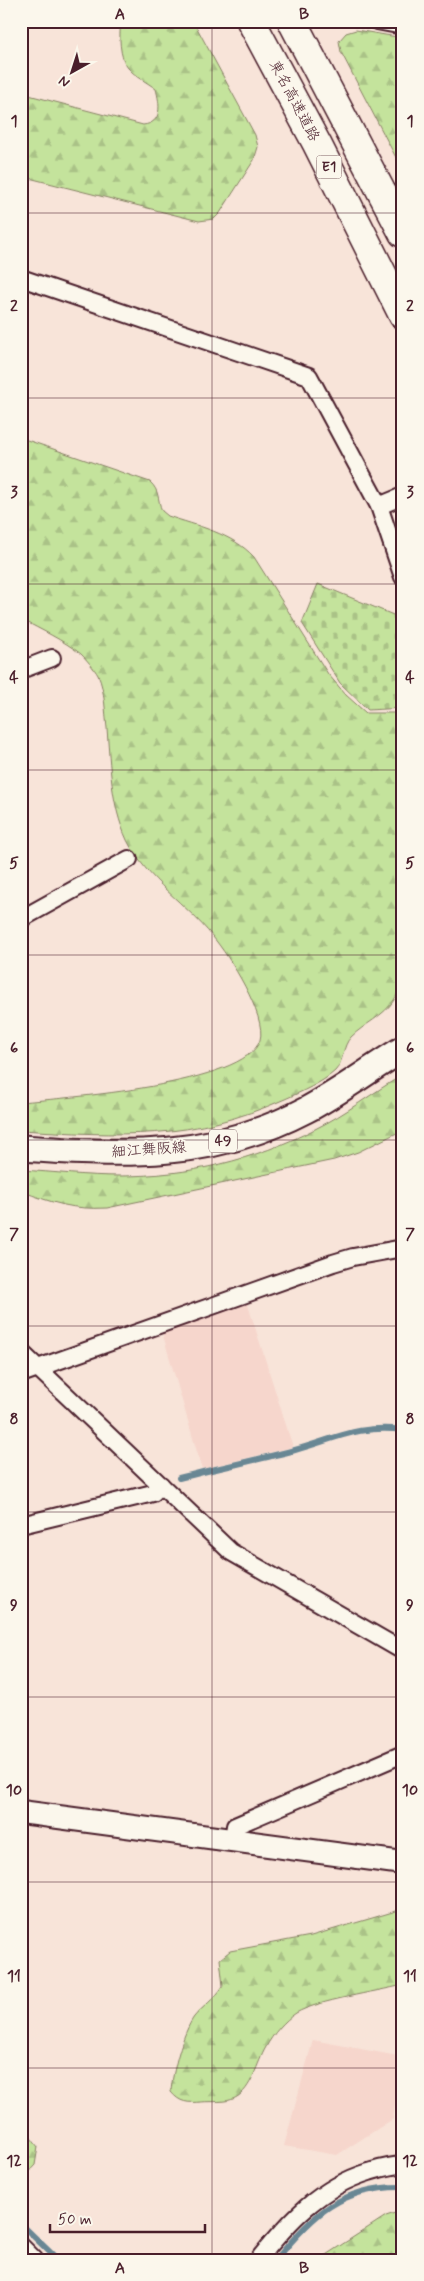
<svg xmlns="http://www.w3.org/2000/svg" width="424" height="2281" font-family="Mynerve,'Klee One',sans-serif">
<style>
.built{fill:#f6d6cc}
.forest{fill:url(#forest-firs);stroke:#878164}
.cemetery{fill:url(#cemetery-stones);stroke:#878164}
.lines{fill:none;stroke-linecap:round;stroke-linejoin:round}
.stream{stroke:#698794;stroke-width:6}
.street-casing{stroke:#4a1f2b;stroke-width:20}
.secondary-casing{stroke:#4a1f2b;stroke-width:26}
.primary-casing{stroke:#4a1f2b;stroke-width:29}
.highway-casing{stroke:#4a1f2b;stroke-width:31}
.street{stroke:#fbf7ec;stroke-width:16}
.secondary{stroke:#fbf7ec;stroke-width:22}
.primary{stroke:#fbf7ec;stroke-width:25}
.highway{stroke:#fbf7ec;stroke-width:28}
.grid{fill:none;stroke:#4a1f2b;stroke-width:1;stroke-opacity:0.55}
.labels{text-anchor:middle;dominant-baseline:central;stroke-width:4;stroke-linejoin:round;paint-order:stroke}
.shield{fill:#fbf7ec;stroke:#7f6065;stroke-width:1}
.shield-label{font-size:14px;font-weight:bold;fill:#4a1f2b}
.street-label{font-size:15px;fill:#4a1f2b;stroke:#fbf7ec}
.neatline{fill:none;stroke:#4a1f2b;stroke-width:2}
.grid-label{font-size:16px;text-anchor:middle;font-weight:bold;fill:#4a1f2b}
</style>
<defs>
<pattern id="forest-firs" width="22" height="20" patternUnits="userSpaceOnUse" patternTransform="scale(1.25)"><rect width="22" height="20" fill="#c4e39c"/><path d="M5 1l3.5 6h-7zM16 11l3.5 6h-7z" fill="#aac287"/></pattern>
<pattern id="cemetery-stones" width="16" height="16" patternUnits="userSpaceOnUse" patternTransform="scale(1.25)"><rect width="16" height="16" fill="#c4e39c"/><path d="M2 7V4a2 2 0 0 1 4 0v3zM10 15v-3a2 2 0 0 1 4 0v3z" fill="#aac287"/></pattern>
</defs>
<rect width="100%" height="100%" fill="#f8e4d9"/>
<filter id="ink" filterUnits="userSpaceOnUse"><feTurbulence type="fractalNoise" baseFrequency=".02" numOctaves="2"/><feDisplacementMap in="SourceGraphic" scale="10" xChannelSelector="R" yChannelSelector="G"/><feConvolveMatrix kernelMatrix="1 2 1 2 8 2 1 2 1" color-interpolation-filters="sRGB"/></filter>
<g filter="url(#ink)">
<!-- built -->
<g class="built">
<path d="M 247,1302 L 293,1447 L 202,1469 L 162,1332 Z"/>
<path d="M 313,2040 L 403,2057 L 393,2119 L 337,2155 L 284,2146 Z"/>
</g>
<!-- forest -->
<g class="forest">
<path d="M 191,21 L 197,28 L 255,135 L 258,147 L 254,160 L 220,213 L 214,219 L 199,221 L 21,176 L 21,93 L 143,125 C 163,123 160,104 156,89 C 147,82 136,77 128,68 C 119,58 119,34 121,22 Z"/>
<path d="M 356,30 L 403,38 L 403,171 L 341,52 L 339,41 L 346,33 Z"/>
<path d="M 21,438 L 150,482 C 160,491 157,499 162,511 L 168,516 C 197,526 232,533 254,557 L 328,674 L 346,695 L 366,713 L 403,713 L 403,967 C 401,978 400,991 394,1000 C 384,1016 364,1024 351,1037 C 342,1046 344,1062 335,1071 C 322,1083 301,1092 285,1099 C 191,1141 121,1136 21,1130 L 21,1102 C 64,1098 246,1085 260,1040 C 267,1016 229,956 213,937 C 186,903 147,881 127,840 C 111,805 110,765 107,728 C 105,711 105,691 98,675 C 94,668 86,659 81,654 C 63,640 41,630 21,619 Z"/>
<path d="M 403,1075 L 403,1130 L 358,1152 L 334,1160 L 107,1208 C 73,1210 53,1203 21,1191 L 21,1170 C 54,1172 87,1176 120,1176 C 188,1176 255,1160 315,1129 C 346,1114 373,1092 403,1075 Z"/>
<path d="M 403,1909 L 403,1985 C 375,1992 319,2000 296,2013 C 284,2021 273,2034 266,2047 C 257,2062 252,2090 235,2098 C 226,2103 212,2101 201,2102 C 188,2103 180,2103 171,2092 C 172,2073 183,2032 194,2017 C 203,2006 215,1999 223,1986 L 220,1959 L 230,1951 L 311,1936 Z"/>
<path d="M 21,2131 L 28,2134 L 38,2147 L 35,2165 L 21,2180 Z"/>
<path d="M 395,2213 L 403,2213 L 403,2260 L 318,2260 L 386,2216 Z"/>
</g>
<!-- cemetery -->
<path class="cemetery" d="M 318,584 L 403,619 L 403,708 L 368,710 L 340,683 L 302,623 Z"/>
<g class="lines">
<!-- stream -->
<g class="stream">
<path d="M 179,1478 C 218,1468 257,1460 295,1450 C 335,1439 360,1424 403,1430"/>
<path d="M 21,2224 L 58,2260"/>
<path d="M 276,2260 C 312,2215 342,2186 403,2187"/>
</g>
<defs>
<g id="street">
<path d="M 377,21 L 403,26"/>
<path d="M 21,278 L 309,376 L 379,506 L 403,577"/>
<path d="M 379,506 L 403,496"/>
<path d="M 21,670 L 52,658"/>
<path d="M 21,919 L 129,859"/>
<path d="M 21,1352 L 231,1552 L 403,1651"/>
<path d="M 21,1374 L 333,1263 L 353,1257 L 403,1248"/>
<path d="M 21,1525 L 153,1493 L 161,1485"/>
<path d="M 233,1840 L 235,1826 L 403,1754"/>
<path d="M 21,2246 L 35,2260"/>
<path d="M 258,2260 C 289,2221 320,2187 369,2172 C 379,2169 391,2165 403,2165"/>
</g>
<path id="secondary" d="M 21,1812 L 403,1863"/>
<path id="primary" d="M 21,1148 C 125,1155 210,1160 306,1110 C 340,1092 370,1069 403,1049"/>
<g id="highway">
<path d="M 251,21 L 317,144 L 403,315"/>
<path d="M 292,21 L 403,233"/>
</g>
</defs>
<!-- street casing -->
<use href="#street" class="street-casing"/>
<!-- secondary casing -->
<use href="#secondary" class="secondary-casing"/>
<!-- primary casing -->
<use href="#primary" class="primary-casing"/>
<!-- highway casing -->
<use href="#highway" class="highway-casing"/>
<!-- street -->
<use href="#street" class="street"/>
<!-- secondary -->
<use href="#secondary" class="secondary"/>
<!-- primary -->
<use href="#primary" class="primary"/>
<!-- highway -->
<use href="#highway" class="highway"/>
</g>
</g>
<!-- grid -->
<path class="grid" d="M 212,21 L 212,2260M 21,213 L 403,213M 21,398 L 403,398M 21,584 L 403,584M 21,770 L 403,770M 21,955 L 403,955M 21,1140 L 403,1140M 21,1326 L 403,1326M 21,1512 L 403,1512M 21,1697 L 403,1697M 21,1882 L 403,1882M 21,2068 L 403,2068"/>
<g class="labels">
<!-- shield labels -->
<g class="shield">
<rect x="316.5" y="155.5" width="25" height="23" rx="4"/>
<rect x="209" y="1129.5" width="28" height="23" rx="4"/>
</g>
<g class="shield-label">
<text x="329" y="167">E1</text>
<text x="223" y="1141">49</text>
</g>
<!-- street labels -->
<g class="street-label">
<text transform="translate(294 101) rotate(62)">東名高速道路</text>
<text transform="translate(149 1150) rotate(-4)">細江舞阪線</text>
</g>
</g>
<!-- margin -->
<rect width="424" height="2281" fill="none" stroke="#fbf7ec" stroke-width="55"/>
<!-- north arrow -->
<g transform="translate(72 72) rotate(219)" stroke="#fbf7ec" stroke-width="4" paint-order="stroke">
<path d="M0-4L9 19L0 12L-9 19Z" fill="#4a1f2b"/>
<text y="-8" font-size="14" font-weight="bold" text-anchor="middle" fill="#4a1f2b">N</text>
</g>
<!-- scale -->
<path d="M50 2224v8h155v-8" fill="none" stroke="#4a1f2b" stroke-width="2.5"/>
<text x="58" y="2224" font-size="15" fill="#4a1f2b" stroke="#fbf7ec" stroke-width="4" paint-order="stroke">50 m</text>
<rect x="28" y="28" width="368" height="2226" class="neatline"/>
<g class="grid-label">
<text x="120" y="19">A</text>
<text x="304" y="19">B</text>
<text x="14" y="126">1</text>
<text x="410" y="126">1</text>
<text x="14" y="311">2</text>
<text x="410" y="311">2</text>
<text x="14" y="497">3</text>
<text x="410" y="497">3</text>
<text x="14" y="682">4</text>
<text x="410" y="682">4</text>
<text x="14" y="868">5</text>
<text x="410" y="868">5</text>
<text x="14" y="1053">6</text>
<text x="410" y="1053">6</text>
<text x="14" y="1239">7</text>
<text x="410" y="1239">7</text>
<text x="14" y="1424">8</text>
<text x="410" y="1424">8</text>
<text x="14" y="1610">9</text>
<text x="410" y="1610">9</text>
<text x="14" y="1795">10</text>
<text x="410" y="1795">10</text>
<text x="14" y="1981">11</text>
<text x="410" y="1981">11</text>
<text x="14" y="2166">12</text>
<text x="410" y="2166">12</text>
<text x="120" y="2273">A</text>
<text x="304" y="2273">B</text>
</g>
</svg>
